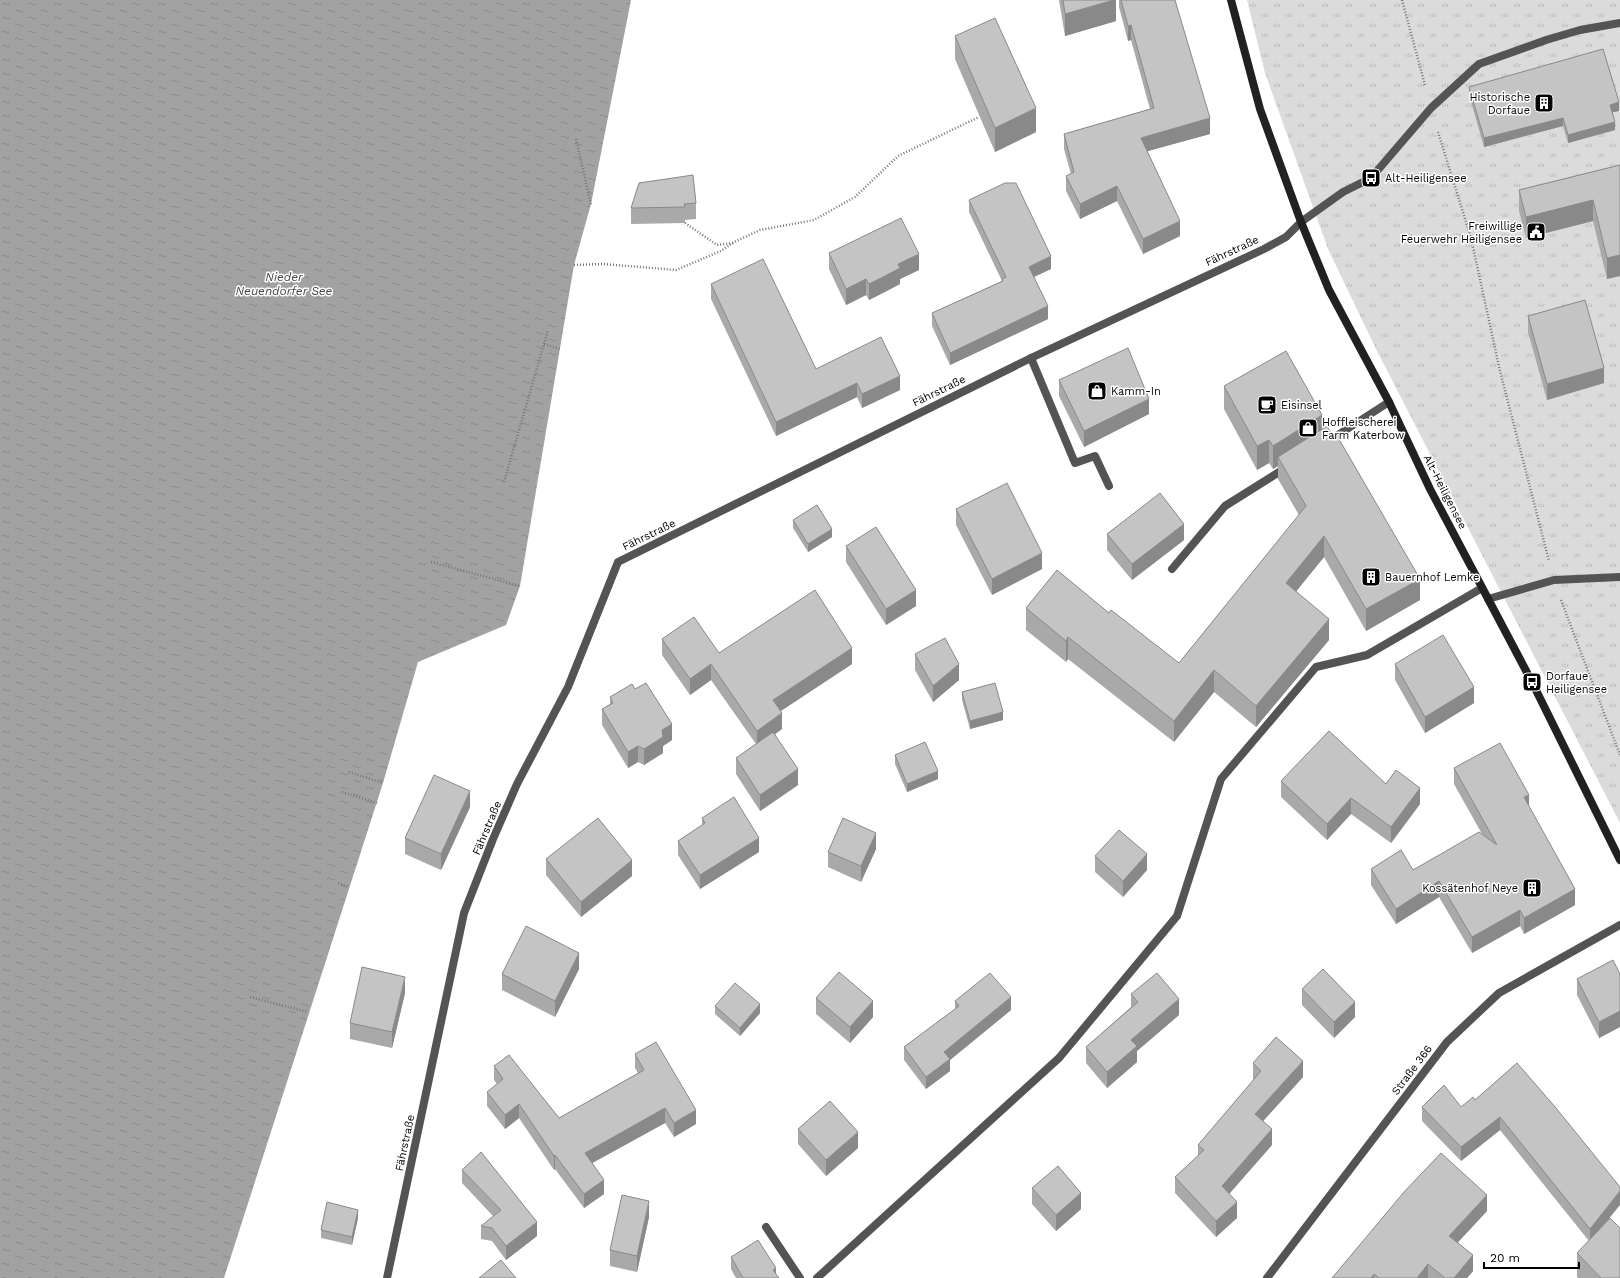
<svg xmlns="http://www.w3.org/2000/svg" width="1620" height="1278" font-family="'Work Sans',sans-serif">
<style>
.park{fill:url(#park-tufts)}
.water{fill:url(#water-ripples)}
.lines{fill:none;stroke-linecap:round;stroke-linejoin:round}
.path{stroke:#767676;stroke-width:2.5;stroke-dasharray:1 2;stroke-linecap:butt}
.lane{stroke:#545454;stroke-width:8}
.street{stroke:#545454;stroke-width:8}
.secondary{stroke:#212121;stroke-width:8}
.wall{fill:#a9a9a9}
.shaded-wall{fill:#898989}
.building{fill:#c4c4c4;stroke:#898989}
.labels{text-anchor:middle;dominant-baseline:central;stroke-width:3;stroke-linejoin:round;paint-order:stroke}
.poi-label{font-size:11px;fill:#000;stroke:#fff;text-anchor:start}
.street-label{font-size:11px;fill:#000;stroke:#fff}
.water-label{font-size:12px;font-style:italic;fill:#434343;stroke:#fff}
</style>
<defs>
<pattern id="park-tufts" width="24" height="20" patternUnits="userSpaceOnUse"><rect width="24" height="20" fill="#dbdbdb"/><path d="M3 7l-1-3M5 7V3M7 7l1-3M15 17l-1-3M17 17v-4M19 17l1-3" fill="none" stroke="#bababa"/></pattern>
<pattern id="water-ripples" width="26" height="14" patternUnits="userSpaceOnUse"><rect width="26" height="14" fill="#a2a2a2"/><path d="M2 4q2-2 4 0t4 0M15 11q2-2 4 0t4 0" fill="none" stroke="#8a8a8a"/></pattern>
</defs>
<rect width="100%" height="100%" fill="#fff"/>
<!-- park -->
<path class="park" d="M 1247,0 L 1620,0 L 1620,823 L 1377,351 L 1328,249 L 1265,73 Z"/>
<!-- water -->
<path class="water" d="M 0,0 L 631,0 L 591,204 L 574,265 L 520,586 L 506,625 L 418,662 L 383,783 L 224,1278 L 0,1278 Z"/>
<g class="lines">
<!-- path -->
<g class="path">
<path d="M 1402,0 L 1425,85"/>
<path d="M 1438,132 L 1471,238 L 1500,371 L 1549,561"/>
<path d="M 576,139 L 591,205"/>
<path d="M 685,223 L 717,245 L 733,243"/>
<path d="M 574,265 L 603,264 L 676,270 L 721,251 L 734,242 L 760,230 L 814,220 L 855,197 L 898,156 L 979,117"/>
<path d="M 544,344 L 548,330"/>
<path d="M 504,482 L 544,344 L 560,349"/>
<path d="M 431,562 L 520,586"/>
<path d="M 1561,600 L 1620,755"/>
<path d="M 349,772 L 383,783"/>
<path d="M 342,792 L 377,803"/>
<path d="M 338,883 L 349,887"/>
<path d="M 250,997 L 308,1012"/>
</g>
<!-- lane -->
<g class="lane">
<path d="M 1301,222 L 1343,192 L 1371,178 L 1431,108 L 1479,64 L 1546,40 L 1580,30 L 1620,23"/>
<path d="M 1031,358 L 1075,463 L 1095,456 L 1109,486"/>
<path d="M 1327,442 L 1389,402"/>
<path d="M 1172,569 L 1225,506 L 1287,467"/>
<path d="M 1488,599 L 1554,580 L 1620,577"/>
<path d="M 766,1227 L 800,1278"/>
<path d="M 817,1278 L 1059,1058 L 1177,916 L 1221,779 L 1316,667 L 1367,655 L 1482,588"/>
</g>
<!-- street -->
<g class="street">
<path d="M 387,1278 L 464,913 L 493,839 L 517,784 L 568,687 L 618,562 L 1031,358 L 1264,249 L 1286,237 L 1301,222"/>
<path d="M 1267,1278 L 1447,1042 L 1499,993 L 1620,925"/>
</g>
<!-- secondary -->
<path class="secondary" d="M 1231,0 L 1260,109 L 1301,222 L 1329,290 L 1389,402 L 1430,489 L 1532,682 L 1620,860"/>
</g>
<!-- wall -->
<g class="wall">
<path d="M 1059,0 L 1116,0 L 1116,21 L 1065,36 Z"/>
<path d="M 1119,0 L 1175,0 L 1210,134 L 1147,151 L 1180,236 L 1143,254 L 1117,201 L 1080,219 L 1066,191 L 1066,176 L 1071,174 L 1064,149 L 1064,134 L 1150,109 L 1131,40 L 1128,41 L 1119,7 Z"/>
<path d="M 955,36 L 1036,132 L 995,152 L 955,59 Z"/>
<path d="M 1469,87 L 1619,111 L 1612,112 L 1615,130 L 1568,143 L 1563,126 L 1484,147 L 1469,95 Z"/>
<path d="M 1620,165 L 1607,279 L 1593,221 L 1526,238 L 1519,211 L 1519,190 Z"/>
<path d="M 969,200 L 1051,269 L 1034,277 L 1048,319 L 950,365 L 932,326 L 932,313 L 1002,281 L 969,212 Z"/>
<path d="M 696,203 L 696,219 L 685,220 L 685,223 L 631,224 L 631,208 Z"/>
<path d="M 829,253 L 919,270 L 900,279 L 900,284 L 885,292 L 869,300 L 866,295 L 846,305 L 829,269 Z"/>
<path d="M 711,284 L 816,369 L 900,390 L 862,408 L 857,397 L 776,436 L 711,299 Z"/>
<path d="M 1528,316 L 1604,383 L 1547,400 L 1528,332 Z"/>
<path d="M 1059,380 L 1149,414 L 1084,447 L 1059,396 Z"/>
<path d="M 1224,386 L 1322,429 L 1420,600 L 1366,631 L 1324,557 L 1296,591 L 1329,640 L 1256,727 L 1214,692 L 1174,742 L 1068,659 L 1066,662 L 1026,630 L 1026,608 L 1109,613 L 1179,663 L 1299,515 L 1278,479 L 1278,466 L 1273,469 L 1269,463 L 1257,470 L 1224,409 Z"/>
<path d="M 956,509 L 1042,569 L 992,595 L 956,525 Z"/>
<path d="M 793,520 L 832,537 L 808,552 L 793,528 Z"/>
<path d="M 1107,534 L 1184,540 L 1132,580 L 1107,550 Z"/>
<path d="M 846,546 L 916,606 L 886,625 L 846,562 Z"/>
<path d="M 662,639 L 719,653 L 852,664 L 781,711 L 782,729 L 775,734 L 798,785 L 760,811 L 736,774 L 736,758 L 756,744 L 711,680 L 690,695 L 662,655 Z"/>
<path d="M 915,654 L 959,680 L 933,702 L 915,670 Z"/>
<path d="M 1395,664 L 1474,703 L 1425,733 L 1395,680 Z"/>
<path d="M 962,692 L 1003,720 L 970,729 L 962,700 Z"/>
<path d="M 610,697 L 672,740 L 663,746 L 663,753 L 644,765 L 638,762 L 628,768 L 602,725 L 602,709 L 610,704 Z"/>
<path d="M 895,755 L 938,779 L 907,792 L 895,764 Z"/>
<path d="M 1454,768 L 1529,806 L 1575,905 L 1524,934 L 1520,926 L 1472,953 L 1439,897 L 1396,924 L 1371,885 L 1371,869 L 1413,870 L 1482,834 L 1454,784 Z"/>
<path d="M 1281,781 L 1386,784 L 1420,804 L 1391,843 L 1351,814 L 1327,840 L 1281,797 Z"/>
<path d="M 470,807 L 441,870 L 405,854 L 405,838 Z"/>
<path d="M 702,818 L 759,852 L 700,889 L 678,855 L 678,841 L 702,825 Z"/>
<path d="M 876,849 L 861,882 L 828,867 L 828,852 Z"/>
<path d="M 1095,856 L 1147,870 L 1123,897 L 1095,872 Z"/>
<path d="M 546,859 L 632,876 L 581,917 L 546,875 Z"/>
<path d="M 579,969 L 555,1017 L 502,990 L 502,974 Z"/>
<path d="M 1620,974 L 1620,1027 L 1599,1038 L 1577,995 L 1577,979 Z"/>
<path d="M 1302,989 L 1355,1017 L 1334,1038 L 1302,1005 Z"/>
<path d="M 405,993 L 392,1048 L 350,1039 L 350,1023 Z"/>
<path d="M 1131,994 L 1179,1015 L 1137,1051 L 1137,1062 L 1107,1088 L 1086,1063 L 1086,1047 L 1131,1007 Z"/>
<path d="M 816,998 L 873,1017 L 850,1043 L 816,1014 Z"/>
<path d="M 955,1001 L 1011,1010 L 950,1060 L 950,1071 L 926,1089 L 904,1060 L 904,1047 L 955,1009 Z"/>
<path d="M 715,1006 L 760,1013 L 740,1036 L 715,1014 Z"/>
<path d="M 635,1054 L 696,1124 L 674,1137 L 665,1123 L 592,1163 L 604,1194 L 584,1208 L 555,1169 L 554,1170 L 519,1118 L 505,1129 L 487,1106 L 487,1092 L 497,1084 L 494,1080 L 494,1066 L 559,1118 L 638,1073 L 635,1068 Z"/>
<path d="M 1253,1063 L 1303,1077 L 1263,1121 L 1272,1145 L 1229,1194 L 1237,1218 L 1216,1237 L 1175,1193 L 1175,1177 L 1198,1156 L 1198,1145 L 1254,1080 L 1253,1079 Z"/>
<path d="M 1517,1063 L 1609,1219 L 1620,1278 L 1578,1278 L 1577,1277 L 1577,1253 L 1589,1241 L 1500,1130 L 1461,1161 L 1422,1121 L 1422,1107 L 1461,1107 L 1475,1100 Z"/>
<path d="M 798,1129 L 858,1148 L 826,1176 L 798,1144 Z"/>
<path d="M 462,1170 L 537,1236 L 506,1260 L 492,1241 L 481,1239 L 481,1226 L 493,1216 L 462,1183 Z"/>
<path d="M 1032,1188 L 1081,1209 L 1056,1231 L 1032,1204 Z"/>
<path d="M 1487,1211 L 1458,1242 L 1473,1271 L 1467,1278 L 1332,1278 Z"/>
<path d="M 649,1217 L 637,1272 L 610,1266 L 610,1250 Z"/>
<path d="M 358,1218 L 352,1245 L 321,1238 L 321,1230 Z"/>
<path d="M 731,1257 L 776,1275 L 779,1278 L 736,1278 L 731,1269 Z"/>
</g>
<!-- shaded-wall -->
<g class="shaded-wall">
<path d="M 1114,0 L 1116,0 L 1116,21 L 1065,36 L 1065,14 Z"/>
<path d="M 1131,25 L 1131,40 L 1128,41 L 1128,26 Z"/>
<path d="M 1619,102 L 1619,111 L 1610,113 L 1610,105 Z"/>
<path d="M 1036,108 L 1036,132 L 995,152 L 995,128 Z"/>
<path d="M 1210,118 L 1210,134 L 1141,153 L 1141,138 Z"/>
<path d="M 1563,118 L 1563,126 L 1484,147 L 1484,138 Z"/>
<path d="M 1615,122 L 1615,130 L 1568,143 L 1568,135 Z"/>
<path d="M 1117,186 L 1117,201 L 1080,219 L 1080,204 Z"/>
<path d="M 1593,200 L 1593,221 L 1526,238 L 1526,217 Z"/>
<path d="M 1180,221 L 1180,236 L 1143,254 L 1143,239 Z"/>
<path d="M 919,254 L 919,270 L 900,279 L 900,284 L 869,300 L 869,284 L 898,264 Z"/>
<path d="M 1620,255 L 1620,276 L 1607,279 L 1607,258 Z"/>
<path d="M 1051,256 L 1051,269 L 1029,279 L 1029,267 Z"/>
<path d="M 866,279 L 866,295 L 846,305 L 846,289 Z"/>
<path d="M 1048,306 L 1048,319 L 950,365 L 950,353 Z"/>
<path d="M 1604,368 L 1604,383 L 1547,400 L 1547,384 Z"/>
<path d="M 900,376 L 900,390 L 862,408 L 862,394 Z"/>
<path d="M 857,383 L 857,397 L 776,436 L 776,422 Z"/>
<path d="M 1149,399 L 1149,414 L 1084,447 L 1084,431 Z"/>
<path d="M 1322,415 L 1322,438 L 1278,457 L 1278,466 L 1273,469 L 1273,446 Z"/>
<path d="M 1269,440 L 1269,463 L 1257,470 L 1257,446 Z"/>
<path d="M 1184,524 L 1184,540 L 1132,580 L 1132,564 Z"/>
<path d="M 832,529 L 832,537 L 808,552 L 808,544 Z"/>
<path d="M 1324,536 L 1324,557 L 1286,604 L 1286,583 Z"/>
<path d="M 1042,553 L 1042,569 L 992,595 L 992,579 Z"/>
<path d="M 1420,579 L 1420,600 L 1366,631 L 1366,609 Z"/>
<path d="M 916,590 L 916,606 L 886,625 L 886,609 Z"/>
<path d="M 1329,619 L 1329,640 L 1256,727 L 1256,706 Z"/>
<path d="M 1068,637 L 1068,659 L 1066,662 L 1066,641 Z"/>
<path d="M 852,648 L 852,664 L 773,716 L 773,700 Z"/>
<path d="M 711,664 L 711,680 L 690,695 L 690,679 Z"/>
<path d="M 959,664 L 959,680 L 933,702 L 933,686 Z"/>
<path d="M 1214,670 L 1214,692 L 1174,742 L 1174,721 Z"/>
<path d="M 1474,687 L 1474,703 L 1425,733 L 1425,717 Z"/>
<path d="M 1003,712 L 1003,720 L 970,729 L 970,721 Z"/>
<path d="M 782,713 L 782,729 L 757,747 L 757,731 Z"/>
<path d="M 672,724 L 672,740 L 663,746 L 663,753 L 644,765 L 644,749 L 662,730 Z"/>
<path d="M 638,746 L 638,762 L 628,768 L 628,752 Z"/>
<path d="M 798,769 L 798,785 L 760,811 L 760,795 Z"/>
<path d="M 938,771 L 938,779 L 907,792 L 907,784 Z"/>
<path d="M 1420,788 L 1420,804 L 1391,843 L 1391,827 Z"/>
<path d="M 470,791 L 470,807 L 441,870 L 441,854 Z"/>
<path d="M 1529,795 L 1529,811 L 1524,797 Z"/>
<path d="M 1351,798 L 1351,814 L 1327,840 L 1327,824 Z"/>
<path d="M 876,833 L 876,849 L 861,882 L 861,866 Z"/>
<path d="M 759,838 L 759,852 L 700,889 L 700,875 Z"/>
<path d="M 1147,854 L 1147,870 L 1123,897 L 1123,881 Z"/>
<path d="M 632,860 L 632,876 L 581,917 L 581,902 Z"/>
<path d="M 1439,881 L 1439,897 L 1396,924 L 1396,909 Z"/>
<path d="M 1575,889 L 1575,905 L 1524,934 L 1524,918 Z"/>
<path d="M 1520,910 L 1520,926 L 1472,953 L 1472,937 Z"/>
<path d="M 579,953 L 579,969 L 555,1017 L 555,1001 Z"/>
<path d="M 405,977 L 405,993 L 392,1048 L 392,1032 Z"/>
<path d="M 1011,997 L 1011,1010 L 950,1060 L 950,1071 L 926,1089 L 926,1077 L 944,1052 Z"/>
<path d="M 1179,999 L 1179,1015 L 1137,1051 L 1137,1062 L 1107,1088 L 1107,1072 L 1131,1040 Z"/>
<path d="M 873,1001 L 873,1017 L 850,1043 L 850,1027 Z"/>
<path d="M 1355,1002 L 1355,1017 L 1334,1038 L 1334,1022 Z"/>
<path d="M 760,1004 L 760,1013 L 740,1036 L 740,1028 Z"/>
<path d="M 1620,1011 L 1620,1027 L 1599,1038 L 1599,1022 Z"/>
<path d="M 1303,1061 L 1303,1077 L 1255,1130 L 1255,1114 Z"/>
<path d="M 519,1104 L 519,1118 L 505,1129 L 505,1115 Z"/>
<path d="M 665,1108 L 665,1123 L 585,1167 L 585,1153 Z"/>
<path d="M 696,1110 L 696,1124 L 674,1137 L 674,1123 Z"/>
<path d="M 1500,1117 L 1500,1130 L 1461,1161 L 1461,1147 Z"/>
<path d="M 1272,1129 L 1272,1145 L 1222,1202 L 1222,1186 Z"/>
<path d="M 858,1132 L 858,1148 L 826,1176 L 826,1160 Z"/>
<path d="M 555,1155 L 555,1169 L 554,1170 L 554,1156 Z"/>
<path d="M 604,1180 L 604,1194 L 584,1208 L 584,1194 Z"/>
<path d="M 1620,1191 L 1620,1205 L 1590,1242 L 1590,1229 Z"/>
<path d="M 1081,1193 L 1081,1209 L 1056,1231 L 1056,1215 Z"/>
<path d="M 1487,1195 L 1487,1211 L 1449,1252 L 1449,1236 Z"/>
<path d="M 649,1201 L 649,1217 L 637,1272 L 637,1256 Z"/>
<path d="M 1237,1202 L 1237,1218 L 1216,1237 L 1216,1221 Z"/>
<path d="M 358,1210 L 358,1218 L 352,1245 L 352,1237 Z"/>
<path d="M 537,1222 L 537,1236 L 506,1260 L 506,1246 Z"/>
<path d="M 1473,1255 L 1473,1271 L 1467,1278 L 1454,1278 Z"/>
<path d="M 1428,1264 L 1428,1278 L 1417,1278 Z"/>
<path d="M 776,1268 L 776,1278 L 773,1270 Z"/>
<path d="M 1374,1274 L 1374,1278 L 1371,1278 Z"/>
</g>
<!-- building -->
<g class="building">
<path d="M 1063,0 L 1114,0 L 1065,14 Z"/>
<path d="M 1121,0 L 1175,0 L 1210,118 L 1141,138 L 1180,221 L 1143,239 L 1117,186 L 1080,204 L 1066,176 L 1074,172 L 1064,134 L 1154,108 L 1131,25 L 1128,26 Z"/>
<path d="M 995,18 L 1036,108 L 995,128 L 955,36 Z"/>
<path d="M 1603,49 L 1619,102 L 1610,105 L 1615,122 L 1568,135 L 1563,118 L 1484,138 L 1469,87 Z"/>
<path d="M 1620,165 L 1620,255 L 1607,258 L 1593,200 L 1526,217 L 1519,190 Z"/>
<path d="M 693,175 L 696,203 L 684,204 L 685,207 L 631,208 L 639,183 Z"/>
<path d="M 1005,183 L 1016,183 L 1051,256 L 1029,267 L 1048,306 L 950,353 L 932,313 L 1003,281 L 1002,279 L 1006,277 L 969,200 Z"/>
<path d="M 901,218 L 919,254 L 898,264 L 900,268 L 885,276 L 869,284 L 866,279 L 846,289 L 829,253 Z"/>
<path d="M 763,259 L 816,369 L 881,337 L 900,376 L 862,394 L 857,383 L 776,422 L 711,284 Z"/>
<path d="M 1585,300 L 1604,368 L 1547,384 L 1528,316 Z"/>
<path d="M 1128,348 L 1149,399 L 1084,431 L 1059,380 Z"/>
<path d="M 1286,351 L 1322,415 L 1273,446 L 1269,440 L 1257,446 L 1224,386 Z"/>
<path d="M 1327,426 L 1333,436 L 1336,434 L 1420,579 L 1366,609 L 1324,536 L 1286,583 L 1329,619 L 1256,706 L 1214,670 L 1174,721 L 1068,637 L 1066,641 L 1026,608 L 1057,570 L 1109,613 L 1111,610 L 1179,663 L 1306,506 L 1278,457 Z"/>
<path d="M 1007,483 L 1042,553 L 992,579 L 956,509 Z"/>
<path d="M 1160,493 L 1184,524 L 1132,564 L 1107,534 Z"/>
<path d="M 817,505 L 832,529 L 808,544 L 793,520 Z"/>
<path d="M 876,527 L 916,590 L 886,609 L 846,546 Z"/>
<path d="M 815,590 L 852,648 L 773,700 L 782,713 L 757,731 L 711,664 L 690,679 L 662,639 L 694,617 L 719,653 Z"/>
<path d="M 1443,635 L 1474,687 L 1425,717 L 1395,664 Z"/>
<path d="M 945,638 L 959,664 L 933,686 L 915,654 Z"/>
<path d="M 646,683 L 672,724 L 662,730 L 663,737 L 644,749 L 638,746 L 628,752 L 602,709 L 613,703 L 610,697 L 632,684 L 635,689 Z"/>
<path d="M 995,683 L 1003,712 L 970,721 L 962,692 Z"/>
<path d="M 1329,731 L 1386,784 L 1396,770 L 1420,788 L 1391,827 L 1351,798 L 1327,824 L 1281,781 Z"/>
<path d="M 773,732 L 798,769 L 760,795 L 736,758 Z"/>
<path d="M 925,742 L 938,771 L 907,784 L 895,755 Z"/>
<path d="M 1500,743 L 1529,795 L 1524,797 L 1575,889 L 1524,918 L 1520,910 L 1472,937 L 1439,881 L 1396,909 L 1371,869 L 1401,850 L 1413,870 L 1479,832 L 1497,845 L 1454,768 Z"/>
<path d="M 434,775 L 470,791 L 441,854 L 405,838 Z"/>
<path d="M 734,797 L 759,838 L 700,875 L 678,841 L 705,823 L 702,818 Z"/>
<path d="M 598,818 L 632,860 L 581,902 L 546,859 Z"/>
<path d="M 843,818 L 876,833 L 861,866 L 828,852 Z"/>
<path d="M 1119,830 L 1147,854 L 1123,881 L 1095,856 Z"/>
<path d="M 526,926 L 579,953 L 555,1001 L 502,974 Z"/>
<path d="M 1613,960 L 1620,974 L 1620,1011 L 1599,1022 L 1577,979 Z"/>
<path d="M 362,967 L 405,977 L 392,1032 L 350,1023 Z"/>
<path d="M 1323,969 L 1355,1002 L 1334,1022 L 1302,989 Z"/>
<path d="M 839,972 L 873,1001 L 850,1027 L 816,998 Z"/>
<path d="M 990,973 L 1011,997 L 944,1052 L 950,1059 L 926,1077 L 904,1047 L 959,1006 L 955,1001 Z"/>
<path d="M 1157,973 L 1179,999 L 1131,1040 L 1137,1046 L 1107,1072 L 1086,1047 L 1138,1002 L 1131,994 Z"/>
<path d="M 735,983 L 760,1004 L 740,1028 L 715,1006 Z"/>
<path d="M 1276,1037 L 1303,1061 L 1255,1114 L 1272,1129 L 1222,1186 L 1237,1202 L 1216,1221 L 1175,1177 L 1204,1150 L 1198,1145 L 1261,1071 L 1253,1063 Z"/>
<path d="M 656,1042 L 696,1110 L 674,1123 L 665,1108 L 585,1153 L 604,1180 L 584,1194 L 555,1155 L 554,1156 L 519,1104 L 505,1115 L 487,1092 L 503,1079 L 494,1066 L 509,1055 L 559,1118 L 644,1070 L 635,1054 Z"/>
<path d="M 1517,1063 L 1556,1108 L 1620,1187 L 1620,1191 L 1590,1229 L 1500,1117 L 1461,1147 L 1422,1107 L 1444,1085 L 1461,1107 L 1473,1097 L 1475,1100 Z"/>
<path d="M 830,1101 L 858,1132 L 826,1160 L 798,1129 Z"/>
<path d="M 481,1152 L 537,1222 L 506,1246 L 492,1228 L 481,1226 L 501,1210 L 462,1170 Z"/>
<path d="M 1441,1153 L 1487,1195 L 1449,1236 L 1473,1255 L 1454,1278 L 1445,1278 L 1428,1264 L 1417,1278 L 1379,1278 L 1374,1274 L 1371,1278 L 1332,1278 L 1404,1192 Z"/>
<path d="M 1058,1166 L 1081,1193 L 1056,1215 L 1032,1188 Z"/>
<path d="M 622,1195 L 649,1201 L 637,1256 L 610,1250 Z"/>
<path d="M 327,1202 L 358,1210 L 352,1237 L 321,1230 Z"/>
<path d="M 1610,1218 L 1620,1228 L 1620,1278 L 1601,1278 L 1577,1253 Z"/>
<path d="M 758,1240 L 776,1268 L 773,1270 L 779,1278 L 743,1278 L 731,1257 Z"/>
<path d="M 501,1260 L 516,1278 L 479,1278 Z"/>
</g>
<!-- icons -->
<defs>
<symbol id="building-square" viewBox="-11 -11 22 22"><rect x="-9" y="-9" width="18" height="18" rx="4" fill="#000" stroke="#fff"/><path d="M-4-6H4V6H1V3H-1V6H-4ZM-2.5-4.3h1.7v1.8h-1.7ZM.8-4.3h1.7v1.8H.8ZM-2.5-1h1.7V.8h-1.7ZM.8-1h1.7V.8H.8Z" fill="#fff"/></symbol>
<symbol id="bus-square" viewBox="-11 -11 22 22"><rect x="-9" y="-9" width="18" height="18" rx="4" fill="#000" stroke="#fff"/><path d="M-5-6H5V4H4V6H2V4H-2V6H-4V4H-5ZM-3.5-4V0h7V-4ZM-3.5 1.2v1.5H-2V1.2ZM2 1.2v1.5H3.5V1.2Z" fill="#fff"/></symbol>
<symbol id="civic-square" viewBox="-11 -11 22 22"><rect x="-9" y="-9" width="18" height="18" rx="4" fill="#000" stroke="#fff"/><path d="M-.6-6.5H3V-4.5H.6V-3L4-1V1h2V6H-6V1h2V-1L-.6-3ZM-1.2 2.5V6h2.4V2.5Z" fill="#fff"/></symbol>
<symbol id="shop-square" viewBox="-11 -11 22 22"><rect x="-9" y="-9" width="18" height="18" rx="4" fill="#000" stroke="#fff"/><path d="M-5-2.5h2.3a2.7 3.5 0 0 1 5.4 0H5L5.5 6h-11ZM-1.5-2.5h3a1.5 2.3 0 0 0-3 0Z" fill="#fff"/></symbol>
<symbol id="cafe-square" viewBox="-11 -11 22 22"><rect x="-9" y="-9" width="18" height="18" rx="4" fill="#000" stroke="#fff"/><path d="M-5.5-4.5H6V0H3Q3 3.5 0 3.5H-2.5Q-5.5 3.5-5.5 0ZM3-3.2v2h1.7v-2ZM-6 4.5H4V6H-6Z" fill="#fff"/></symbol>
</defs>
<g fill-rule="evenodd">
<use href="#building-square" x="1533" y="92" width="22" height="22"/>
<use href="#bus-square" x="1360" y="167" width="22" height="22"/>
<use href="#civic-square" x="1525" y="221" width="22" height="22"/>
<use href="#shop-square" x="1086" y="380" width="22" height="22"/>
<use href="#cafe-square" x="1256" y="394" width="22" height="22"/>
<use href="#shop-square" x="1297" y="417" width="22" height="22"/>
<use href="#building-square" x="1360" y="566" width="22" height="22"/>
<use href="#bus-square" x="1521" y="671" width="22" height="22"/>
<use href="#building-square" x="1521" y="877" width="22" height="22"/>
</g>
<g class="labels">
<!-- poi labels -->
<g class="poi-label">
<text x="1530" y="97" text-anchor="end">Historische<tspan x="1530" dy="13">Dorfaue</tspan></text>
<text x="1385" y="178">Alt-Heiligensee</text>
<text x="1522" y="226" text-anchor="end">Freiwillige<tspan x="1522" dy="13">Feuerwehr Heiligensee</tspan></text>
<text x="1111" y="391">Kamm-In</text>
<text x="1281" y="405">Eisinsel</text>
<text x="1322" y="422">Hoffleischerei<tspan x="1322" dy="13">Farm Katerbow</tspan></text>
<text x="1385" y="577">Bauernhof Lemke</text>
<text x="1546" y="676">Dorfaue<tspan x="1546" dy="13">Heiligensee</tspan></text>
<text x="1518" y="888" text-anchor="end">Kossätenhof Neye</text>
</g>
<!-- street labels -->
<g class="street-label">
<text transform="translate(1232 251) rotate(-25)">Fährstraße</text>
<text transform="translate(939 391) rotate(-26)">Fährstraße</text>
<text transform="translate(1445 492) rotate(63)">Alt-Heiligensee</text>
<text transform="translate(649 535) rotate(-26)">Fährstraße</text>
<text transform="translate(487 828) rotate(-67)">Fährstraße</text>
<text transform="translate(1412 1070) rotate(-53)">Straße 366</text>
<text transform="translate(405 1143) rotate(-78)">Fährstraße</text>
</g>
<!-- water labels -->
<g class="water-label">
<text x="284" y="277">Nieder<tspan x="284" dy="14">Neuendorfer See</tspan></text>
</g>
</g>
<!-- scale -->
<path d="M1484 1262v6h95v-6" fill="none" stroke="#000000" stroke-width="2"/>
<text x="1490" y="1262" font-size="12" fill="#000000" stroke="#ffffff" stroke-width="3" paint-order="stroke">20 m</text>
</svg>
